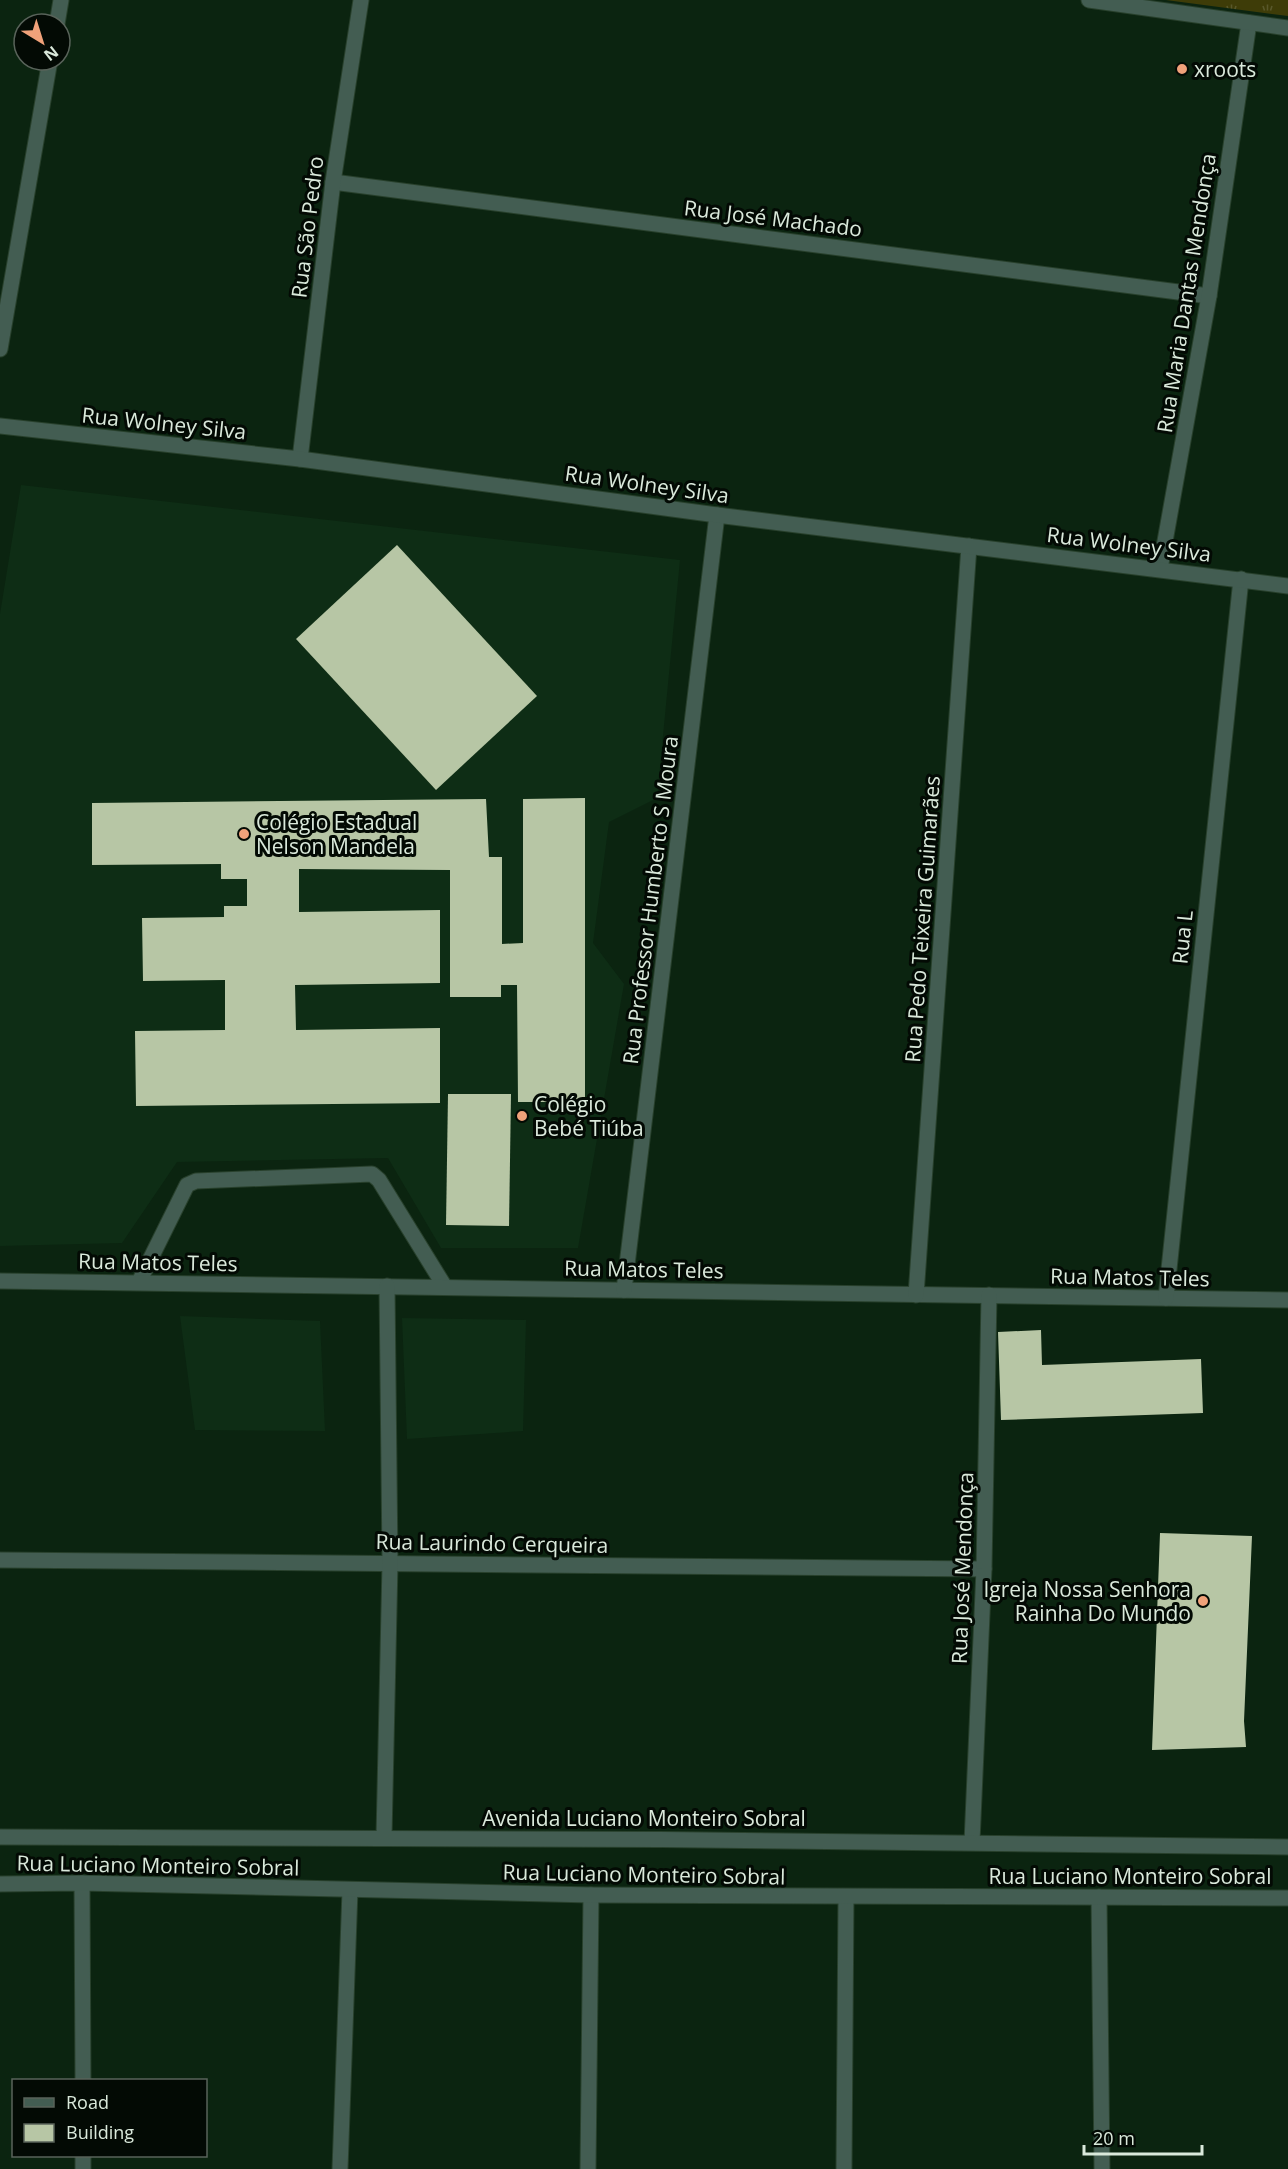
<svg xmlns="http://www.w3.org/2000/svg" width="1288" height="2169" font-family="'Open Sans',sans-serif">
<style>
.built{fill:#0e2d15}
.grass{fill:url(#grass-tufts)}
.building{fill:#b7c6a5}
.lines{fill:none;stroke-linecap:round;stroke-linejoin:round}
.service-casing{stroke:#28402c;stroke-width:17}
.minor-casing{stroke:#28402c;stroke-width:17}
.tertiary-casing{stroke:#28402c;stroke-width:17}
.service{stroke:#435d52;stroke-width:15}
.minor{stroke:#435d52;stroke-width:15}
.tertiary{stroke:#435d52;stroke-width:15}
.poi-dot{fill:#f0a27a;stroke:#030a04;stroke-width:2}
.labels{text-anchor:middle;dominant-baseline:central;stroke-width:6;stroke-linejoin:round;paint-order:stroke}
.poi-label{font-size:21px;fill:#dae9db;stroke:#030a04;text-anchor:start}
.street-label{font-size:21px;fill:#dae9db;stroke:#030a04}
</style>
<defs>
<pattern id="grass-tufts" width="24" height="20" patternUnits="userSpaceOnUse" patternTransform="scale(1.5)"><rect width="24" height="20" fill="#3e3c08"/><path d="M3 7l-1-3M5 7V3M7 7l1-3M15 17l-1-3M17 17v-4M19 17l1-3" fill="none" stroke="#59582b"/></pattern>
</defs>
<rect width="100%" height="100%" fill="#0b2410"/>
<!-- built -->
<g class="built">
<path d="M 21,485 L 680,560 L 657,798 L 609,822 L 593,943 L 624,984 L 578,1248 L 441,1248 L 388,1158 L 177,1162 L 122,1243 L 0,1246 L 0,614 Z"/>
<path d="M 180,1316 L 320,1321 L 325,1431 L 195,1430 Z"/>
<path d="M 402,1318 L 526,1320 L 523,1431 L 407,1439 Z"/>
</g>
<!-- grass -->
<path class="grass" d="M 1166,0 L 1288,0 L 1288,16 Z"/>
<!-- building -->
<g class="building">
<path d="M 397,545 L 537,696 L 436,790 L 296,639 Z"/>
<path d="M 585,798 L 585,1102 L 518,1102 L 517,985 L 501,985 L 501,997 L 450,997 L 450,870 L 299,869 L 299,912 L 440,910 L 440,983 L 295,985 L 296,1030 L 440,1028 L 440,1103 L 136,1106 L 135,1031 L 225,1030 L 225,980 L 143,981 L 142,918 L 224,917 L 224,906 L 247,906 L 247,879 L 221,879 L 221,864 L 92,865 L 92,803 L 486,799 L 489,857 L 502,857 L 502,944 L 523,943 L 523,799 Z"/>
<path d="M 448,1094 L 511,1094 L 509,1226 L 446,1225 Z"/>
<path d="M 1041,1330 L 1042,1365 L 1201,1359 L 1203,1413 L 1001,1420 L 998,1332 Z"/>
<path d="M 1160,1533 L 1252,1536 L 1244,1721 L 1246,1747 L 1152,1750 Z"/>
</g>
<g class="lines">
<defs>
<path id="service" d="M 139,1282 L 187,1185 L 196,1181 L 372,1174 L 379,1180 L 445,1287"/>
<g id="minor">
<path d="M 333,182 L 1209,296"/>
<path d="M 300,459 L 333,182 L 361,0"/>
<path d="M 1160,569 L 1209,296 L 1249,23"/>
<path d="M 0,1281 L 1288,1300"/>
<path d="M 624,1290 L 717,515"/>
<path d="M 916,1295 L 969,546"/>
<path d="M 1166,1298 L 1241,579"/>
<path d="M 0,1560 L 984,1569"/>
<path d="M 384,1837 L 390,1563 L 387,1286"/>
<path d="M 972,1842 L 984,1569 L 989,1295"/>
<path d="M 82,1883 L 83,2080"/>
<path d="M 1099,1897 L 1102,2169"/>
<path d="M 83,2156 L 83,2169"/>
<path d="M 340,2169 L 350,1890"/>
<path d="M 588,2169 L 591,1895"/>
<path d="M 844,2169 L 846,1897"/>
</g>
<g id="tertiary">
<path d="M 1089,0 L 1288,28"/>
<path d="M 57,24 L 61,0"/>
<path d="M 0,349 L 50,60"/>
<path d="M 0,426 L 300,459 L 717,515 L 1288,586"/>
<path d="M 0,1837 C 429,1837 859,1840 1288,1847"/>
<path d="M 0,1884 L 82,1883 L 591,1895 L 1288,1898"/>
</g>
</defs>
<!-- service casing -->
<use href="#service" class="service-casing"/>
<!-- minor casing -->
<use href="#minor" class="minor-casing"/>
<!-- tertiary casing -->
<use href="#tertiary" class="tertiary-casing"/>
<!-- service -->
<use href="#service" class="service"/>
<!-- minor -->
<use href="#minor" class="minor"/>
<!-- tertiary -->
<use href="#tertiary" class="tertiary"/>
</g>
<!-- markers -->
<g class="poi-dot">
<circle cx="1182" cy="69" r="6"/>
<circle cx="244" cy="834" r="6"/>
<circle cx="522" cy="1116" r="6"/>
<circle cx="1203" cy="1601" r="6"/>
</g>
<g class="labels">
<!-- poi labels -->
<g class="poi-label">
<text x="1194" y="69">xroots</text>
<text x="256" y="822">Colégio Estadual<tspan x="256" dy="24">Nelson Mandela</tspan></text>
<text x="534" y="1104">Colégio<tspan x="534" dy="24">Bebé Tiúba</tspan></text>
<text x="1191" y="1589" text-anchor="end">Igreja Nossa Senhora<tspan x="1191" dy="24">Rainha Do Mundo</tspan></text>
</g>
<!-- street labels -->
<g class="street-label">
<text transform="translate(773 218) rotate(7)">Rua José Machado</text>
<text transform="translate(307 227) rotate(-83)">Rua São Pedro</text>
<text transform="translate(1186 293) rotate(-81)">Rua Maria Dantas Mendonça</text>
<text transform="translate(164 423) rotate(6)">Rua Wolney Silva</text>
<text transform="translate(647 484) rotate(8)">Rua Wolney Silva</text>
<text transform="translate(1129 544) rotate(7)">Rua Wolney Silva</text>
<text transform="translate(650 900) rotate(-83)">Rua Professor Humberto S Moura</text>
<text transform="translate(922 919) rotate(-86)">Rua Pedo Teixeira Guimarães</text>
<text transform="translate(1182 937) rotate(-84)">Rua L</text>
<text transform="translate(158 1262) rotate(1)">Rua Matos Teles</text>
<text transform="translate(644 1269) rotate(1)">Rua Matos Teles</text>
<text transform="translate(1130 1277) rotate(1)">Rua Matos Teles</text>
<text transform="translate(492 1543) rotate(1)">Rua Laurindo Cerqueira</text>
<text transform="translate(962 1568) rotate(-88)">Rua José Mendonça</text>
<text x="644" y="1818">Avenida Luciano Monteiro Sobral</text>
<text transform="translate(158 1865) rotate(1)">Rua Luciano Monteiro Sobral</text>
<text transform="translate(644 1874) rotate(1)">Rua Luciano Monteiro Sobral</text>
<text x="1130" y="1876">Rua Luciano Monteiro Sobral</text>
</g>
</g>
<!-- legend -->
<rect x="12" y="2079" width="195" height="78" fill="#030a04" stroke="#59635a" stroke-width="1.5"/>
<rect x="24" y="2098" width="30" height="9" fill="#435d52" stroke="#59635a" stroke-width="1.5"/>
<text x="66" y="2109" font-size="18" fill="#dae9db">Road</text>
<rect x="24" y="2124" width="30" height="18" fill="#b7c6a5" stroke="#59635a" stroke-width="1.5"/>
<text x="66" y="2139" font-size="18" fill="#dae9db">Building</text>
<!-- north arrow -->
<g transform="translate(42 42) rotate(142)"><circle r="28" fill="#030a04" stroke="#59635a" stroke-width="1.5"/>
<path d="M0-4.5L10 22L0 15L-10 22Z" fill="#f0a27a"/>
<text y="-9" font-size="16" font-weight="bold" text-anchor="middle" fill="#dae9db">N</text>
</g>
<!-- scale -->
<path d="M1084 2145v9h118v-9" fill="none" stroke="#dae9db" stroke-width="3"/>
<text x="1093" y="2145" font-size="18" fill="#dae9db" stroke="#030a04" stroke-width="4.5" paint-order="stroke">20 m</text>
</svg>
